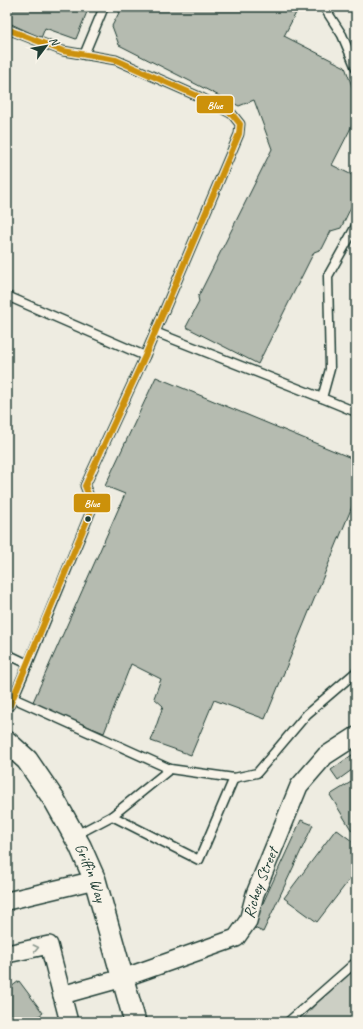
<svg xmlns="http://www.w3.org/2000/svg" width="363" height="1029" font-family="Caveat,sans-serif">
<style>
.green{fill:#cccfc4;stroke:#76867c}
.building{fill:#b5bbb0;stroke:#1f3d34}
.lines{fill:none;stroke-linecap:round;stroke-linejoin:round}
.service-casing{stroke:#1f3d34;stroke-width:11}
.minor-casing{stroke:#1f3d34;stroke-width:20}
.tertiary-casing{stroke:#1f3d34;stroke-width:24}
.service{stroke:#f7f3e8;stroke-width:8}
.minor{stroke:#f7f3e8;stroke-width:17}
.tertiary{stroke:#f7f3e8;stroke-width:21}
.bus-1-casing{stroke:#f7f3e8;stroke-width:9}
.bus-1{stroke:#cc910a;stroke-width:6}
.oneway{stroke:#8b988e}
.bus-dot{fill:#1f3d34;stroke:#f7f3e8;stroke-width:1.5}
.labels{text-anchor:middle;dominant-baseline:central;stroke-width:4;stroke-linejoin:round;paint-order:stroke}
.street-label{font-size:16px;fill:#1f3d34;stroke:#f7f3e8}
.line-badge{stroke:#f7f3e8;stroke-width:1.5}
.badge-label{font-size:11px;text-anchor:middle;font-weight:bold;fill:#fff}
</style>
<rect width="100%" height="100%" fill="#eeece1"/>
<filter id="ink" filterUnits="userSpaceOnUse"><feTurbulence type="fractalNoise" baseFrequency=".025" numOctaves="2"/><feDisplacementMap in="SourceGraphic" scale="8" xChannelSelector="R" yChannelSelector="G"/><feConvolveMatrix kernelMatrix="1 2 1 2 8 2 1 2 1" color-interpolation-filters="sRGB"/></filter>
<g filter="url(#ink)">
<!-- green -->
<path class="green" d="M 356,966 L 356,1022 L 300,1022 L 346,970 Z"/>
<!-- building -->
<g class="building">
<path d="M 7,7 L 89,7 L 76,39 L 45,28 L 41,38 L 7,22 Z"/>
<path d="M 122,7 L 299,7 L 284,36 L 345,67 L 356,97 L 356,118 L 332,165 L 356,177 L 356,197 L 341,228 L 331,231 L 322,249 L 314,252 L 258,364 L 186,327 L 199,302 L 198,297 L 272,149 L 254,100 L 239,106 L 119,45 L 112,26 Z"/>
<path d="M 156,377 L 356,460 L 356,497 L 265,719 L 214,700 L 191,755 L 151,741 L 163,706 L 154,698 L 161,679 L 131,664 L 104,733 L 32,704 L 125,494 L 105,486 Z"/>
<path d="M 356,752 L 356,767 L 338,780 L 331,770 Z"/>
<path d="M 356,779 L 356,829 L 352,831 L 330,795 Z"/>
<path d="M 301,820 L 313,825 L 263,932 L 252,927 Z"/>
<path d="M 336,829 L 356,844 L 356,871 L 317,922 L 284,898 Z"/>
<path d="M 19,981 L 43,1013 L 30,1022 L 7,1022 L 7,990 Z"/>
</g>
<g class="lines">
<defs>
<g id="service">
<path d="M 324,7 L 342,35 L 356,68"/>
<path d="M 7,29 L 63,51 L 116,60 L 202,98 L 232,114 L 240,124 L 239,134 L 145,356 L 85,486 L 93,506 L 28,664 L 10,705 L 7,707"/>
<path d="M 84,55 L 104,7"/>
<path d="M 356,226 L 328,276 L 330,369 L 322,398 L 356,412"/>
<path d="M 7,296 L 145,356"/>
<path d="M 155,332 L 322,398"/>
<path d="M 7,654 L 28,664"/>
<path d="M 13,698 L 170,769"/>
<path d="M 112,816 L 170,769 L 234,778"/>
<path d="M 74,836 L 112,816 L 199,860 L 234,778 L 257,773 L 307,714 L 356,672"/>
<path d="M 288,1022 L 356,962"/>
</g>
<g id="minor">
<path d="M 7,901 L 95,880"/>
<path d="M 7,954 L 49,945 L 69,1022"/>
<path id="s1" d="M 62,995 L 123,978 L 236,938 L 248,921 L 255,894 L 299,786 L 325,756 L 356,736"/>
</g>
<g id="tertiary">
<path id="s2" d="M 7,742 L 27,760 L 55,801 L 80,846 L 95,880 L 135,1022"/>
</g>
</defs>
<!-- service casing -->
<use href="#service" class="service-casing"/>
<!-- minor casing -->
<use href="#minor" class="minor-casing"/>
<!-- tertiary casing -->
<use href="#tertiary" class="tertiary-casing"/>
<!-- service -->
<use href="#service" class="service"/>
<!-- minor -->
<use href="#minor" class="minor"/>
<!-- tertiary -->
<use href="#tertiary" class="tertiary"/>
<defs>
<path id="bus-1" d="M 7,29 L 63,51 L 116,60 L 202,98 L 232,114 L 240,124 L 239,134 L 145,356 L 85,486 L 93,506 L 10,705 L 7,707"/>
</defs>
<!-- bus-1 casing -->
<use href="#bus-1" class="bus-1-casing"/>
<!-- bus-1 -->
<use href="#bus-1" class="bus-1"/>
</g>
<!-- one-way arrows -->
<defs><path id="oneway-chevron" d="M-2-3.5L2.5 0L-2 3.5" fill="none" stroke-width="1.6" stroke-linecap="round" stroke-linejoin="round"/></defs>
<use class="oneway" href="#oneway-chevron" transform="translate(36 948) rotate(-12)"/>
</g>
<!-- markers -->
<circle class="bus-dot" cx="88" cy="519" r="3.5"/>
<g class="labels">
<!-- street labels -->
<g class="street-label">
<text stroke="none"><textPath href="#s2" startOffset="157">Griffin Way</textPath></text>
<text stroke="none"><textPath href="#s1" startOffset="244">Richey Street</textPath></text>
</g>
</g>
<g class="line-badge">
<rect x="196" y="95" width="38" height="19" rx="4" fill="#cc910a"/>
<rect x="73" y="493" width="38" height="20" rx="4" fill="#cc910a"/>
</g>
<g class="badge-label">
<text x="215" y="109">Blue</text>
<text x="92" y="507">Blue</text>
</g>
<!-- margin -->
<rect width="363" height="1029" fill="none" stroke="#f7f3e8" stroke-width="24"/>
<rect x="12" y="12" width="339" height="1005" fill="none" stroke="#1f3d34" stroke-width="1.5" filter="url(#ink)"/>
<!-- north arrow -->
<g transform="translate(46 46) rotate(58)" stroke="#f7f3e8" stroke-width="3" paint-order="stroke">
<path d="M0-3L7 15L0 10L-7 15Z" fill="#1f3d34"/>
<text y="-6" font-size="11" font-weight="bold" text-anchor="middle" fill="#1f3d34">N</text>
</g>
</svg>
